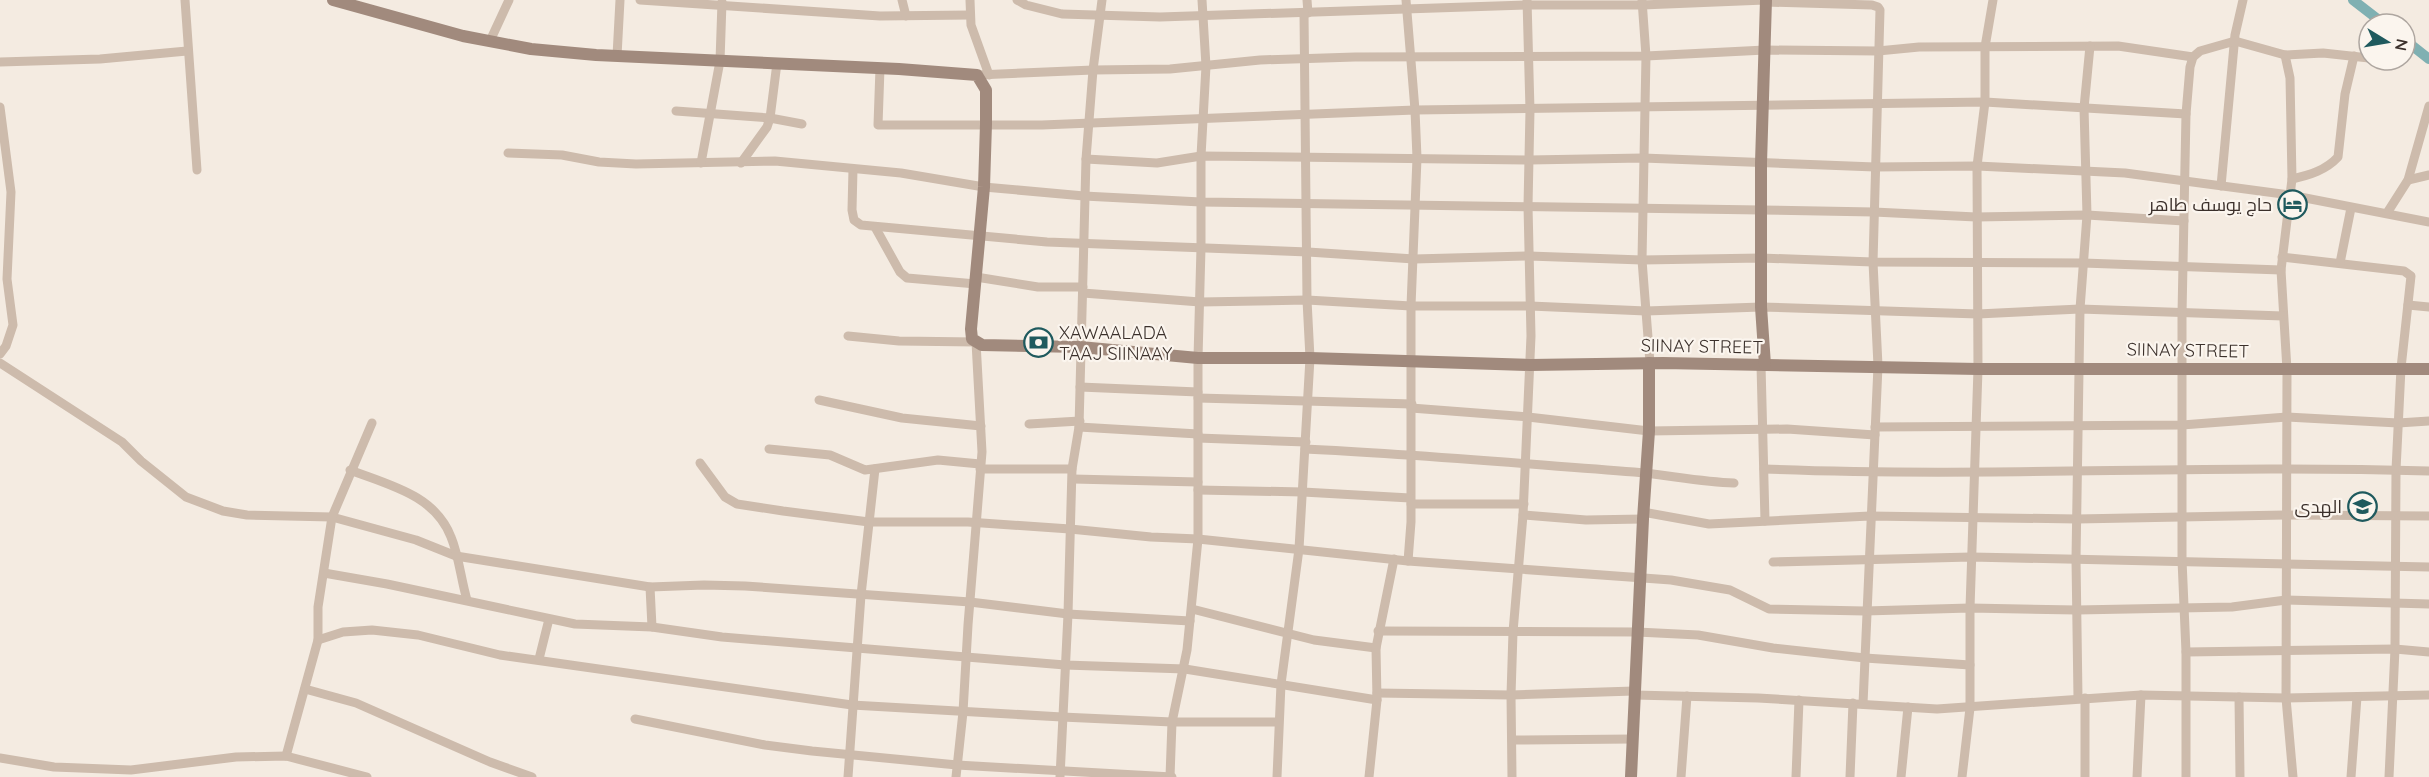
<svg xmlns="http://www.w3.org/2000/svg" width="2429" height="777" font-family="Quicksand,Cairo,sans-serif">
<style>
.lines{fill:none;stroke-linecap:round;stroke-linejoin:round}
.canal{stroke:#7fb0b2;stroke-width:10}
.street{stroke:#cdbbac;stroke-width:9}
.secondary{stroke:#a18a7d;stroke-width:12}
.labels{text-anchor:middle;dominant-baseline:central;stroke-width:4.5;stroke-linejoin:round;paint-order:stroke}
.poi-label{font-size:18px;fill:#3b302b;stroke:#fbf5ee;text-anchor:end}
.street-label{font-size:18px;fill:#3b302b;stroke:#fbf5ee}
</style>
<rect width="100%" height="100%" fill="#f4ebe1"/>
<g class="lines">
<!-- canal -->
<g class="canal">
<path d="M 2353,0 L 2384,24"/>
<path d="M 2405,40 L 2429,59"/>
</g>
<!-- street -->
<g class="street">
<path d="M 185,0 L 197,170"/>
<path d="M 640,0 L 880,16 L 970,15"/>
<path d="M 902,0 L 906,16"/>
<path d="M 970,0 L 971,25 L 989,75"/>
<path d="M 1017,0 L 1026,5 L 1062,14 L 1160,17 L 1527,5 L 1642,5 L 1765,0"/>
<path d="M 1307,0 L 1308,13"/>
<path d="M 1406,0 L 1415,110 L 1985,102 L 2186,114"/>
<path d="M 1642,0 L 1646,56 L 1642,260 L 1650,363"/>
<path d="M 1766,2 L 1872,5 L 1878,7 L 1880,10 L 1873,262 L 1878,366 L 1863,704"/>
<path d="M 490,41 L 509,0"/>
<path d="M 2285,55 L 2290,78 L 2292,179 L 2281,270 L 2287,370 L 2286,698 L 2293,777"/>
<path d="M 617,56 L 620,0"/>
<path d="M 0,62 L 100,59 L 187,51"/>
<path d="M 880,68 L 878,125 L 1042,125 L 1415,110 L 1417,158 L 1411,306 L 1411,522 L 1408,561"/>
<path d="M 977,75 L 1093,70 L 1170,69 L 1260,60 L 1355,57 L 1646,56 L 1765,50 L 1878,51 L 1919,47 L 2118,46 L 2193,57"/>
<path d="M 0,107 L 11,192 L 7,279 L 13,325 L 6,346 L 0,354"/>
<path d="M 676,111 L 770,118 L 802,124"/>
<path d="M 508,153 L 562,155 L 599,162 L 636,164 L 775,161 L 901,173 L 984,187 L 1084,196 L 1201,202 L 1761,210 L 1874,212 L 1976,217 L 2087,215 L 2184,221"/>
<path d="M 1086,159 L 1157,163 L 1201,156 L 1529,160 L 1643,158 L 1875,167 L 1977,166 L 2125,173 L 2290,195 L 2429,222"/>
<path d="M 701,163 L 720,61 L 722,2"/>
<path d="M 741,163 L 767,127 L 770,118 L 777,63"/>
<path d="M 853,169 L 852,210 L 854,220 L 861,225 L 1047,242 L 1308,252 L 1414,259 L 1529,256 L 1642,260 L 1761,258 L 1873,262 L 2083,263 L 2281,270"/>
<path d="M 2292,179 C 2310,175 2326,170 2338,157 L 2345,94 L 2354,56"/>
<path d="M 2408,180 L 2429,175"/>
<path d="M 2221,186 L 2235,35 L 2243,0"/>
<path d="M 2387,213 L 2408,180 L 2429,106"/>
<path d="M 875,227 L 900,272 L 907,278 L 976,284"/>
<path d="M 2282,257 L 2404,271 L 2411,276 L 2401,368 L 2396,470 L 2395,649 L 2389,777"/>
<path d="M 2340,263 L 2351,208"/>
<path d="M 976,277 L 1038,287 L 1083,287"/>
<path d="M 1083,293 L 1200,302 L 1307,300 L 1411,306 L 1530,306 L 1646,311 L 1761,307 L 1978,314 L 2080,309 L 2283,316"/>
<path d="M 2408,305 L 2429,307"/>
<path d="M 848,336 L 899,341 L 976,342 L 982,452 L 968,625 L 963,712 L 956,777"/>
<path d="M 0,363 L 122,442 L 141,461 L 186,497 L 223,511 L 247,515 L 332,517 L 416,540 L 456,556 L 650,587 L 704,585 L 745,586 L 970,602 L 1068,614 L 1190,621"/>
<path d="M 1761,365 L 1765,521"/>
<path d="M 1080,387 L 1198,392"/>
<path d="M 1198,398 L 1412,404"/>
<path d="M 819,400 L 902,418 L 981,426"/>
<path d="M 1411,408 L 1528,417 L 1649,431 L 1787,429 L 1875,435"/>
<path d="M 1029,424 L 1080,421"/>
<path d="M 1079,427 L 1198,434"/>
<path d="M 1875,427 L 2182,425 L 2287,417 L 2398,423 L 2429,421"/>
<path d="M 1198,438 L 1306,442"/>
<path d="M 769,449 L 830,455 L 865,470 L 938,460 L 980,464"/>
<path d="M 1305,449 C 1415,454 1525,464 1634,472 C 1668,475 1701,482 1734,483"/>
<path d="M 700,463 L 725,497 L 737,504 L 783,511 L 869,522 L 968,522 L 1070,529 L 1151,537 L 1198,539 L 1408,561 L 1671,580 L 1730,590 L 1769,609 L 1865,611 L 1970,608 L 2077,610 L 2232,607 L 2286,600 L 2429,604"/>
<path d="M 980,469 L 1072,469"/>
<path d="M 1764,469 C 1986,478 2207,464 2429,471"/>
<path d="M 350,470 C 389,485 435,495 451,537 C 459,556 461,580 467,600"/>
<path d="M 1073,479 L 1198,482"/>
<path d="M 1198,490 L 1303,492 L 1410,498"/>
<path d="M 1411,504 L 1524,504"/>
<path d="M 1643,512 L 1709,524 L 1870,516 L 2077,519 L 2285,515 L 2429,516"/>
<path d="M 1523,515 L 1586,520 L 1643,519"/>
<path d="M 1773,562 L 1971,557 L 2429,567"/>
<path d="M 324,573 L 387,584 L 575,624 L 652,627 L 722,637 L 1065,665 L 1185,669 L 1377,700"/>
<path d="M 650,587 L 652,627"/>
<path d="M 1192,609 L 1314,640 L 1376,648"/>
<path d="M 1378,631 L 1637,632 L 1698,635 L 1773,648 L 1865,658 L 1970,665"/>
<path d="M 318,640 L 343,632 L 372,630 L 418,635 L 500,655 L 852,705 L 1062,717 L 1172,722 L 1278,722"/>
<path d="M 2186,652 L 2395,649 L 2429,652"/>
<path d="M 539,659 L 549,619"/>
<path d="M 305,689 L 356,703 L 490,762 L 532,777"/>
<path d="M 1377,693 L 1511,695 L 1634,691"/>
<path d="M 1634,695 L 1758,698 L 1937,709 L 2141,695 L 2286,698 L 2429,695"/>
<path d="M 2239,697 L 2240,777"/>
<path d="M 2078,698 L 2076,559 L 2080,309 L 2087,215 L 2084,108 L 2090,46"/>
<path d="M 2085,698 L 2085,777"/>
<path d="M 635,719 L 765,745 L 812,751 L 957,765 L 1172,777"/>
<path d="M 1512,740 L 1633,739"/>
<path d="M 286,756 L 318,640 L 318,607 L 332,517 L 372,423"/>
<path d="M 0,758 L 54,767 L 131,770 L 236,757 L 286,756 L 367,777"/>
<path d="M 848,777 L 861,595 L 875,469"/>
<path d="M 1060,777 L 1068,614 L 1072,469 L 1079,427 L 1086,159 L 1093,70 L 1102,0"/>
<path d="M 1170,777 L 1172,722 L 1187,650 L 1198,539 L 1198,358 L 1201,248 L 1201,156 L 1206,66 L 1202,0"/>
<path d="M 1277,777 L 1281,684 L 1299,549 L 1310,358 L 1307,300 L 1304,13"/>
<path d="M 1369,777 L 1377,700 L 1376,648 L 1394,559"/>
<path d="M 1512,777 L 1511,695 L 1513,632 L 1523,515 L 1531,336 L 1528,206 L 1530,110 L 1527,0"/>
<path d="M 1681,777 L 1687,696"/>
<path d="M 1796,777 L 1799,700"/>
<path d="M 1850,777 L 1853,703"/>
<path d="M 1901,777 L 1908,707"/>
<path d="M 1962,777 L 1970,708 L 1970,608 L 1978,369 L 1977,166 L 1985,102 L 1985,47 L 1993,0"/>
<path d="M 2137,777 L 2141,695"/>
<path d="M 2186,777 L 2186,652 L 2182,560 L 2182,314 L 2186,114 L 2190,67 L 2193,57 L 2200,51 L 2235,41 L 2285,55 L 2323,53 L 2369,58"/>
<path d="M 2351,777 L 2357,697"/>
</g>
<!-- secondary -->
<g class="secondary">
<path d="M 333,0 L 463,36 L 531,49 L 596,55 L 899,69 L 977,75 L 986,90 L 986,124 L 984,187 L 971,329 L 972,339 L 982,345 L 1080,347 L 1198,358 L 1310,358 L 1530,365 L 1663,363 L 1978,369 L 2429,369"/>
<path d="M 1765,365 L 1761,307 L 1761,163 L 1766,0"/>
<path d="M 1631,777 L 1643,519 L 1649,431 L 1649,363"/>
</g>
</g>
<!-- icons -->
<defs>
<symbol id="hotel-ring" viewBox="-11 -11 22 22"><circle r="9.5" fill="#fbf5ee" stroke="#1f5a5e" stroke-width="1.5"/><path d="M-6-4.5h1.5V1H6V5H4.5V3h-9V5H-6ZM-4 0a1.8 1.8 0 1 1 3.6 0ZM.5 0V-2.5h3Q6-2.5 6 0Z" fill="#1f5a5e"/></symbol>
<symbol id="bank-ring" viewBox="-11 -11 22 22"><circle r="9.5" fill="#fbf5ee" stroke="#1f5a5e" stroke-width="1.5"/><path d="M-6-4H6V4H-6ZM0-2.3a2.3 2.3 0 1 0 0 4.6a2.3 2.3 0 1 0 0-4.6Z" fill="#1f5a5e"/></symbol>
<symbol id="school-ring" viewBox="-11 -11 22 22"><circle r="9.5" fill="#fbf5ee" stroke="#1f5a5e" stroke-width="1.5"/><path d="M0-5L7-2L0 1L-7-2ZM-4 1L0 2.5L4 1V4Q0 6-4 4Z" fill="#1f5a5e"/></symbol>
</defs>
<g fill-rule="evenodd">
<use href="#hotel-ring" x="2276" y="188" width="33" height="33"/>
<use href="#bank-ring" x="1022" y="326" width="33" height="33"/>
<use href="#school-ring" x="2346" y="490" width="33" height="33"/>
</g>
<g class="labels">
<!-- poi labels -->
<g class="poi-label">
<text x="2272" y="204">حاج يوسف طاهر</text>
<text x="1059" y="332" text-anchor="start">XAWAALADA<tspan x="1059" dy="21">TAAJ SIINAAY</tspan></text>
<text x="2342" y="506">الهدى</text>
</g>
<!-- street labels -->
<g class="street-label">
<text transform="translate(1702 346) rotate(1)">SIINAY STREET</text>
<text transform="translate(2188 350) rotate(1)">SIINAY STREET</text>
</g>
</g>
<!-- north arrow -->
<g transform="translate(2387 42) rotate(101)"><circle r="28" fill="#fbf5ee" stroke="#aea6a0" stroke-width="1.5"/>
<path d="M0-4.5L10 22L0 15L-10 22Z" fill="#1f5a5e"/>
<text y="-9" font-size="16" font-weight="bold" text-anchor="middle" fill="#3b302b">N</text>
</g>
</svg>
